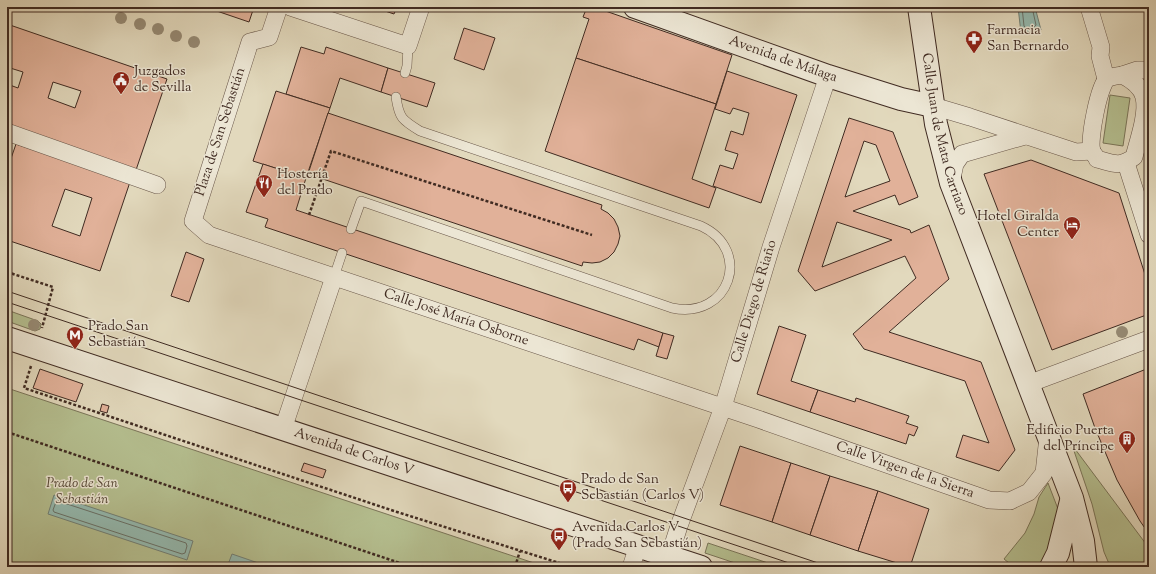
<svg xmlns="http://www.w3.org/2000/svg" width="1156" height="574" font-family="'Sorts Mill Goudy',serif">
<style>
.green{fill:#b5bf90;stroke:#7a7559}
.water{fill:#95bab0;stroke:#738177}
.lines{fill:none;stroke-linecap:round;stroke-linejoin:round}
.shore{stroke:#6a7269;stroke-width:1}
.building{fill:#e1b199;stroke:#402b22;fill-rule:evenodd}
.lane-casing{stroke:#685649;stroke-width:10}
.street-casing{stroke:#685649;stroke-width:18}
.secondary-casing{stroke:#402b22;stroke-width:24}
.path{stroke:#402b22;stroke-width:2.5;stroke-dasharray:3 2;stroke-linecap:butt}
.lane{stroke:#ece6d4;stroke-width:9}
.street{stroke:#ece6d4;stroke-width:17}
.secondary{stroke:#ece6d4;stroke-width:22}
.tram{stroke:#402b22;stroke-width:1}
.tree{fill:#968a74}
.labels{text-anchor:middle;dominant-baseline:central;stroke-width:3;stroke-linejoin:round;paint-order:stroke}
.poi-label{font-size:14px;fill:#402b22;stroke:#ece6d4;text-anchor:start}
.street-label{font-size:14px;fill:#402b22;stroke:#ece6d4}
.park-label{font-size:14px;font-style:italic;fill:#574938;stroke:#ece6d4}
</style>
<rect width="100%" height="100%" fill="#e2d9bd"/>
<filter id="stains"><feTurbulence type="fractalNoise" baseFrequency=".005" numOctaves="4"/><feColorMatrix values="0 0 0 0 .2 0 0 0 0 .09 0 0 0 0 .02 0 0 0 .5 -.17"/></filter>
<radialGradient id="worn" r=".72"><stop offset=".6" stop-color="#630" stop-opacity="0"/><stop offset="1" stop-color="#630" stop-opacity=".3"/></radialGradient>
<!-- green -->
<g class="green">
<path d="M 1110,95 L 1130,98 L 1123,146 L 1103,143 Z"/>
<path d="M 7,310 L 38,321 L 41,324 L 40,329 L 35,331 L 7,321 Z"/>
<path d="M 7,388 L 546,567 L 7,567 Z"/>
<path d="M 1072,445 L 1149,548 L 1149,567 L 1110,566 L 1104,552 L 1092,504 Z"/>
<path d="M 1048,483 L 1058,509 L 1059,521 L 1044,567 L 1014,567 L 1004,559 L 1025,533 L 1034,514 L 1039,497 Z"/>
<path d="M 708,543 L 780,567 L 747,567 L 705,553 Z"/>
</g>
<!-- water -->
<g class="water">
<path d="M 1018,7 L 1035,7 L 1041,30 L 1021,33 Z"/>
<path d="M 54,495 L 193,541 L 187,560 L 48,514 Z"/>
<path d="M 232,554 L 270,567 L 227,567 Z"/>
</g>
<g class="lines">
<!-- shore -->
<g class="shore">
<path d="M 1022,7 L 1024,26 L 1026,28 L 1034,27 L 1036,25 L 1032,7"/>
<path d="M 58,501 L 186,543 L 187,546 L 185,553 L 182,554 L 54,512 L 53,510 L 56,502 Z"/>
</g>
</g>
<!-- building -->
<g class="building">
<path d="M 205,7 L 254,7 L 249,22 Z"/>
<path d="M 373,7 L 397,7 L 394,14 Z"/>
<path d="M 587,7 L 594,7 L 732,55 L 716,104 L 576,58 L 589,19 L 583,17 Z"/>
<path d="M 7,24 L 167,79 L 136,170 L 7,126 L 7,84 L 18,88 L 23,72 L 7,67 ZM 53,82 L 81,91 L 75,108 L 48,98 Z"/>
<path d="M 464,28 L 495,38 L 484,70 L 454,59 Z"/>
<path d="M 301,47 L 324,54 L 326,47 L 388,68 L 381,92 L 340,78 L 330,108 L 286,94 Z"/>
<path d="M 576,58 L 716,104 L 692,179 L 716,188 L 709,208 L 545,151 Z"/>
<path d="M 388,68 L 435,83 L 427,107 L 381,92 Z"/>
<path d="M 727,71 L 797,95 L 761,203 L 713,186 L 720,165 L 733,169 L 738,154 L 725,150 L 731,131 L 743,135 L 749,113 L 733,108 L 730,114 L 715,109 Z"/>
<path d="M 276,91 L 330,108 L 306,178 L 253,161 Z"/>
<path d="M 328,113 L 602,205 L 601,209 L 608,213 L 614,219 L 618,227 L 620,236 L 618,244 L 614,252 L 608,258 L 600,262 L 592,263 L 583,262 L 582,266 L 308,174 Z"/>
<path d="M 849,118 L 893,132 L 918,197 L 899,205 L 895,195 L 853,211 L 910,230 L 911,233 L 929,225 L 949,279 L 889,332 L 981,362 L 1015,450 L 999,471 L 956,457 L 963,435 L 989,443 L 965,381 L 864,349 L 853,334 L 916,278 L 905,256 L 815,291 L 798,271 ZM 864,141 L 876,145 L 890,181 L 845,197 ZM 837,222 L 892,240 L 822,267 Z"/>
<path d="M 16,144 L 130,182 L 100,271 L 7,240 L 7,170 ZM 65,189 L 92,198 L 80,236 L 52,226 Z"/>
<path d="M 1031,160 L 1119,193 L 1149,287 L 1149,314 L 1052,350 L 984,174 Z"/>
<path d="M 263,164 L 306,178 L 296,210 L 663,333 L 659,347 L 638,339 L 634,350 L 265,227 L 268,219 L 246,212 Z"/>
<path d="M 186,252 L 204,259 L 189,302 L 171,296 Z"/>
<path d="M 779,326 L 806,335 L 791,381 L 818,390 L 810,412 L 757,394 Z"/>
<path d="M 663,333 L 674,336 L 667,359 L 656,356 Z"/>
<path d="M 1149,368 L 1149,534 L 1140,521 L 1117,480 L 1095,428 L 1083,394 Z"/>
<path d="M 40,369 L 83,384 L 76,402 L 33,388 Z"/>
<path d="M 818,390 L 855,402 L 856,398 L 909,416 L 906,423 L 918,427 L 914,436 L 909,434 L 906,444 L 810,412 Z"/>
<path d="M 102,404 L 109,406 L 107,413 L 100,411 Z"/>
<path d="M 740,446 L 791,463 L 772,522 L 720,505 Z"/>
<path d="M 304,463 L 326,470 L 323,478 L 301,471 Z"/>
<path d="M 791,463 L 830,476 L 810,535 L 772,522 Z"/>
<path d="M 830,476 L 878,491 L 858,551 L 810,535 Z"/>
<path d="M 878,491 L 929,509 L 910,567 L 858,551 Z"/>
</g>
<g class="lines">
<defs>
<g id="lane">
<path d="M 405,73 L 407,66 L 408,46"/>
<path d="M 351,229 L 361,201 L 672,308 C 730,320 753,250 701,226 L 420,131 C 402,120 399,118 396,97"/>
<path d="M 334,277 L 342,253"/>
</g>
<g id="street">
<path id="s1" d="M 279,7 L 269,37 L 250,42 L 193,221 L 209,235 L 758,419 L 989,500 L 1010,501 L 1029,492 L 1044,473 L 1048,437"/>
<path d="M 290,7 L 408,46 L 421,7"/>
<path d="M 1089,7 L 1101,47 L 1100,56 L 1106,79"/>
<path d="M 1122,75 C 1132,80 1141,86 1144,97 C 1148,114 1138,141 1134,157 C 1119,168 1113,163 1097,159 C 1096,156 1093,154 1092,151 C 1088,141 1099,85 1107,79 C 1112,76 1117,76 1122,75 Z"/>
<path d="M 1122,75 L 1137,70 L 1149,70"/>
<path d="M 933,106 L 970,117 L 1076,152 L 1092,151"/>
<path d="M 7,132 L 157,185"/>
<path d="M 1126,163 L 1149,235"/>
<path d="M 951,183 L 955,164 L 962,154 L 1025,136"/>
<path d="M 1028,384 L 1149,339"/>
<path d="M 283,429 L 334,277"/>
<path d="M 631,567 L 638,546"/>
<path id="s2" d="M 666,567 L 679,526 L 723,407 L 771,247 L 828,76"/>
</g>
<g id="secondary">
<path id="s3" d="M 635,7 L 828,76 L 901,99 L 933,106"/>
<path id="s4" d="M 919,7 L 936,124 L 951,183 L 1072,498 L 1083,541 L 1086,567"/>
<path id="s5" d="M 7,338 L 701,567"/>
<path d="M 1051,567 L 1058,553 L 1071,501"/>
</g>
</defs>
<!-- lane casing -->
<use href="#lane" class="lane-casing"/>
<!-- street casing -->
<use href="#street" class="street-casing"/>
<!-- secondary casing -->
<use href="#secondary" class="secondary-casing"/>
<!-- path -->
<g class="path">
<path d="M 309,215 L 331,151 L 592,235"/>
<path d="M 7,272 L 53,287 L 42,328"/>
<path d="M 31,366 L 24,388 L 397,512 L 572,567"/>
<path d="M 7,432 L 412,567"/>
<path d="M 515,567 L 520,551"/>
</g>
<!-- lane -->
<use href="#lane" class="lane"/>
<!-- street -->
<use href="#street" class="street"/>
<!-- secondary -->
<use href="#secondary" class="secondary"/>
<!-- tram -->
<g class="tram">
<path d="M 7,291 L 830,567"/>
<path d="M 7,302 L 801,567"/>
</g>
</g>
<!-- trees -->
<g class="tree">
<circle cx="121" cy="18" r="6"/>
<circle cx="140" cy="24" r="6"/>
<circle cx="158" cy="29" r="6"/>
<circle cx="176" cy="36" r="6"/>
<circle cx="194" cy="42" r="6"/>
<circle cx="34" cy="325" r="6"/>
<circle cx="1122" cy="332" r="6"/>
</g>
<!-- icons -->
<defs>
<symbol id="pharmacy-pin" viewBox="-11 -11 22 30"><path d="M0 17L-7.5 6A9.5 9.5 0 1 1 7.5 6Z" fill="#8f2418" stroke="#ece6d4"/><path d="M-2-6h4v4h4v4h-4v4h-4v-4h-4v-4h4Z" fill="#fff"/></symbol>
<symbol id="civic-pin" viewBox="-11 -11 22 30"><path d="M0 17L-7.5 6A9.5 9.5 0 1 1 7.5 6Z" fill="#8f2418" stroke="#ece6d4"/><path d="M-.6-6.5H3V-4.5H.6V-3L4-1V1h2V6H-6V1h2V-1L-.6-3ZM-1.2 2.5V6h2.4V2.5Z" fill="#fff"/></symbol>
<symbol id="restaurant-pin" viewBox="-11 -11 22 30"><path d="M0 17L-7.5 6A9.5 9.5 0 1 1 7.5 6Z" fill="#8f2418" stroke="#ece6d4"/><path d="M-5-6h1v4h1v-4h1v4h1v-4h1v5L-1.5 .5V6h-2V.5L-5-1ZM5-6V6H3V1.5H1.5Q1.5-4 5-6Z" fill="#fff"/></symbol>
<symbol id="hotel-pin" viewBox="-11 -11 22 30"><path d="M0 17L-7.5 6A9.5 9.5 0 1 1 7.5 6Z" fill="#8f2418" stroke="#ece6d4"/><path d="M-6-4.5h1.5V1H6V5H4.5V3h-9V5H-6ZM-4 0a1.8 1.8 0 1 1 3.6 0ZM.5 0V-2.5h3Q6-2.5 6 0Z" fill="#fff"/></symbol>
<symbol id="metro-pin" viewBox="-11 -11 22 30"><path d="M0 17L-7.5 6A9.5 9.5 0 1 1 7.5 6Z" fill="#8f2418" stroke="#ece6d4"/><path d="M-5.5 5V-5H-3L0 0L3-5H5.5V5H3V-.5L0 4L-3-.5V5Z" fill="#fff"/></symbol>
<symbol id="building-pin" viewBox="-11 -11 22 30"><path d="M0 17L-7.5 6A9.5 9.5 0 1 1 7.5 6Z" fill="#8f2418" stroke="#ece6d4"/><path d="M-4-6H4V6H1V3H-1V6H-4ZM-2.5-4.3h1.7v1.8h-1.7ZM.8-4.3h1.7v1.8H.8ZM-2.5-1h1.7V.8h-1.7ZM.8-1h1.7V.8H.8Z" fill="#fff"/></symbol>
<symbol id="bus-pin" viewBox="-11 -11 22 30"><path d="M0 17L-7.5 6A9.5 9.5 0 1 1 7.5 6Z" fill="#8f2418" stroke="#ece6d4"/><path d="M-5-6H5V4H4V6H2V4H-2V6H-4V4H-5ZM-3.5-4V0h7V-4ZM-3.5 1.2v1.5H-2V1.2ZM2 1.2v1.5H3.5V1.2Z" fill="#fff"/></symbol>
</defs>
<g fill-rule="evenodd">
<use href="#pharmacy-pin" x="964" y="29" width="20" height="27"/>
<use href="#civic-pin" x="111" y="70" width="20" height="27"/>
<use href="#restaurant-pin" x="254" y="173" width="20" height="27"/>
<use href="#hotel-pin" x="1062" y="215" width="20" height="27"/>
<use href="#metro-pin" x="65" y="325" width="20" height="27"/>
<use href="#building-pin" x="1117" y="429" width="20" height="27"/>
<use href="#bus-pin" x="558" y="478" width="20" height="27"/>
<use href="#bus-pin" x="549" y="526" width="20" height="27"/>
</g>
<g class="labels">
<!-- poi labels -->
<g class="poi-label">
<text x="987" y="31">Farmacia<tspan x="987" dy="16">San Bernardo</tspan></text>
<text x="134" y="72">Juzgados<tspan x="134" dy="16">de Sevilla</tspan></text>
<text x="277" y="175">Hostería<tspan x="277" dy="16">del Prado</tspan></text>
<text x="1059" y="217" text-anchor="end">Hotel Giralda<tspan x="1059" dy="16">Center</tspan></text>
<text x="88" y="327">Prado San<tspan x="88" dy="16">Sebastián</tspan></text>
<text x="1114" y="431" text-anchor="end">Edificio Puerta<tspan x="1114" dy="16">del Príncipe</tspan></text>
<text x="581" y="480">Prado de San<tspan x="581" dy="16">Sebastián (Carlos V)</tspan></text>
<text x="572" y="528">Avenida Carlos V<tspan x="572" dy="16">(Prado San Sebastián)</tspan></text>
</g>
<!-- street labels -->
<g class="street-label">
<text stroke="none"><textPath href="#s3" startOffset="157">Avenida de Málaga</textPath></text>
<text transform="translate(221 132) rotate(-72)">Plaza de San Sebastián</text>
<text stroke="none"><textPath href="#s4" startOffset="130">Calle Juan de Mata Carriazo</textPath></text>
<text stroke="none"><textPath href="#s2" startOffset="280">Calle Diego de Riaño</textPath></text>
<text stroke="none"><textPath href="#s1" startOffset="521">Calle José María Osborne</textPath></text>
<text stroke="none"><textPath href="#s5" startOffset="365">Avenida de Carlos V</textPath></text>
<text stroke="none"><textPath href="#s1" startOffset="995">Calle Virgen de la Sierra</textPath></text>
</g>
<!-- park labels -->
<g class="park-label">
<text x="82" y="484">Prado de San<tspan x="82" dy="16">Sebastián</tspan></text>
</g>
</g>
<!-- margin -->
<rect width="1156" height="574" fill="none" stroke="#e2d9bd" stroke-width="24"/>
<rect x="8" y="8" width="1140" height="558" fill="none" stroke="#402b22" stroke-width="2"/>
<rect x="12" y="12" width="1132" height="550" fill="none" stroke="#402b22"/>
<rect width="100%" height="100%" filter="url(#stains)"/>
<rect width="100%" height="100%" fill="url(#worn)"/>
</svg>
